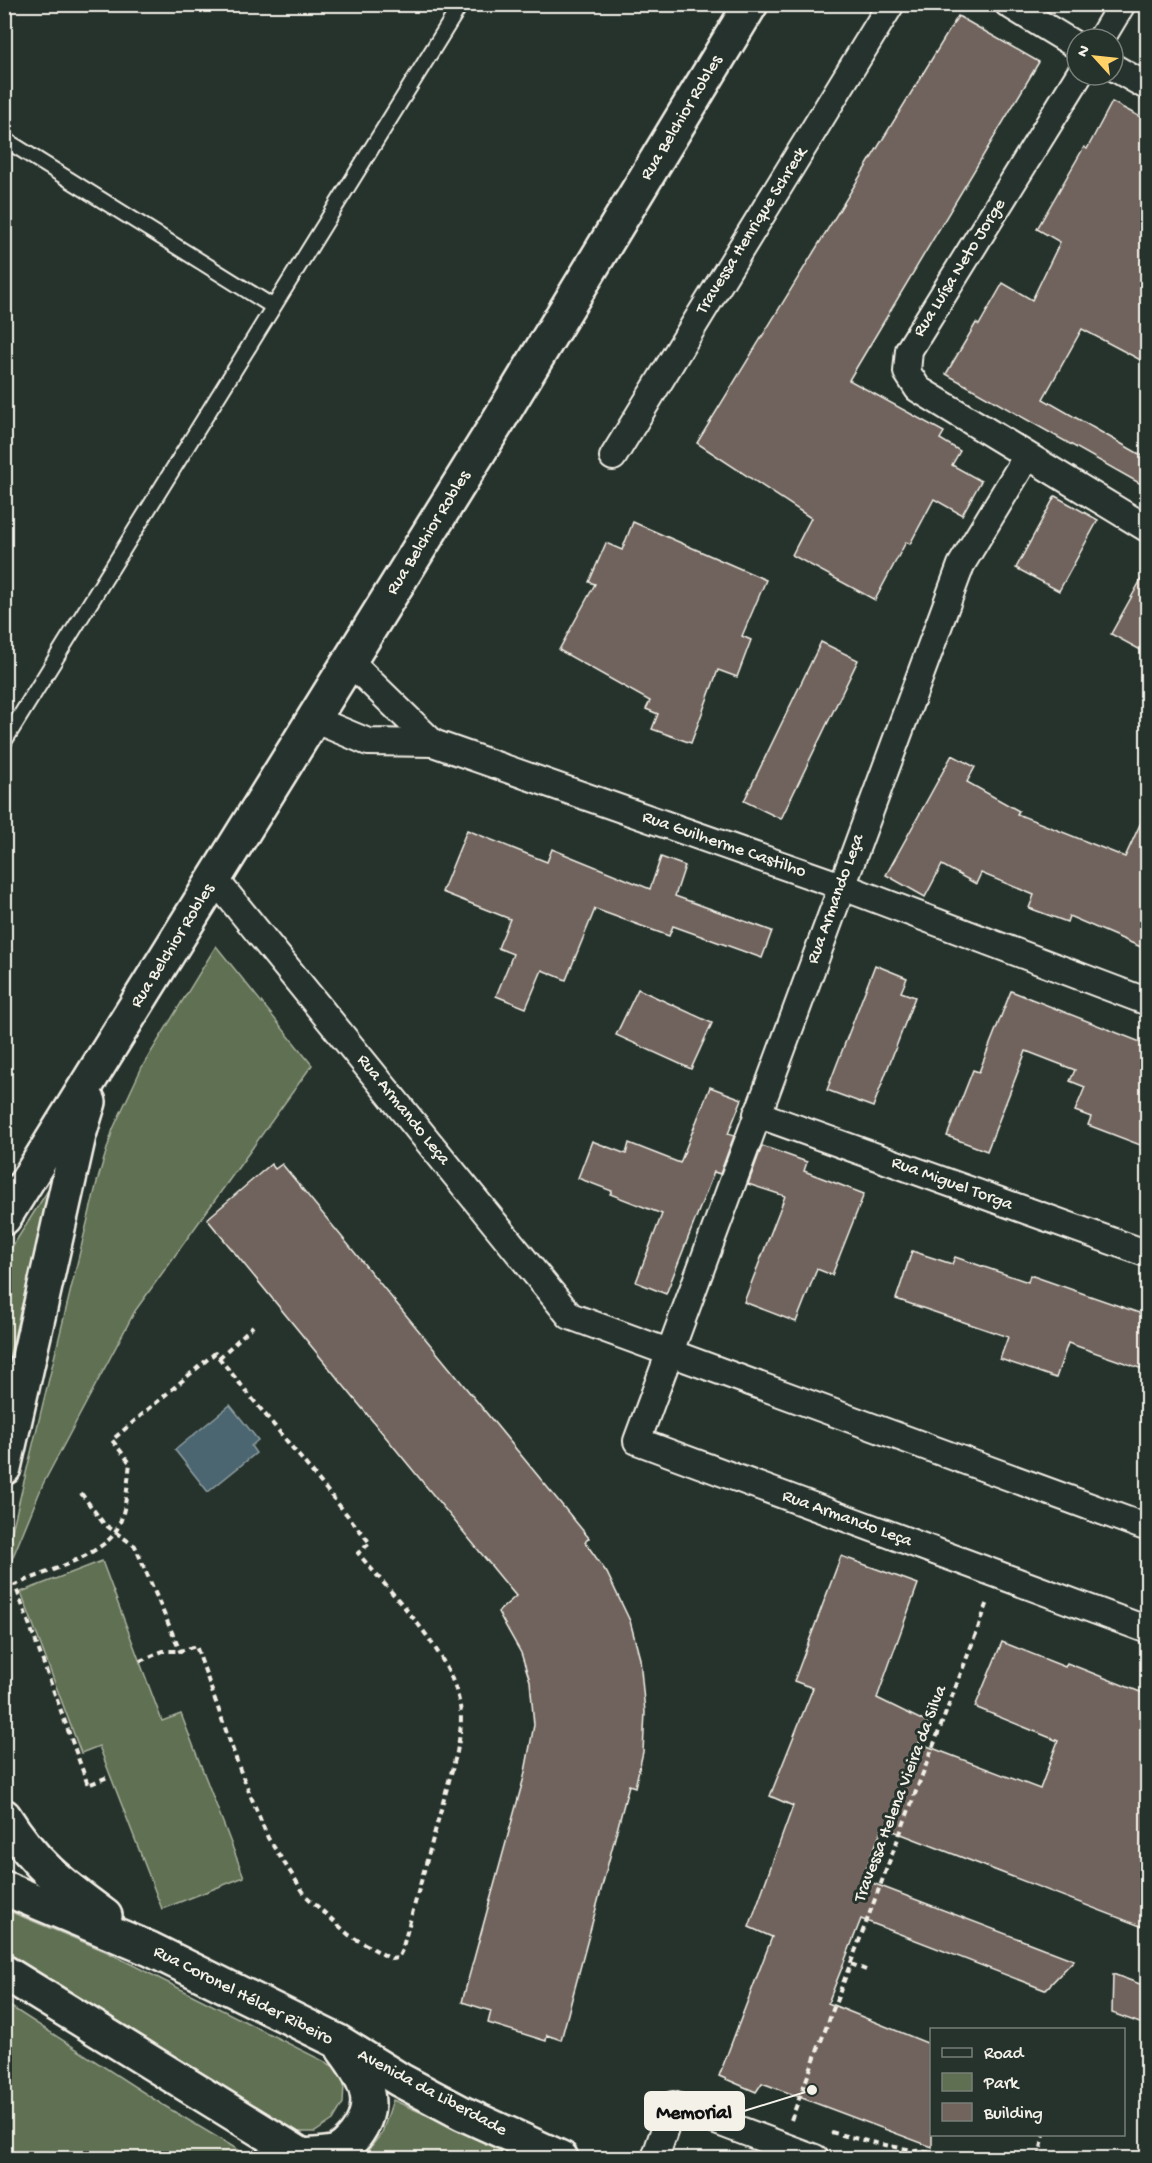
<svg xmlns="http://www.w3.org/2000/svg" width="1152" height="2163" font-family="'Gochi Hand',sans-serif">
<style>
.green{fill:#5f7052;stroke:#aab09d;stroke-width:1.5}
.water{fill:#4c6671;stroke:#8f9ea1;stroke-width:1.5}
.building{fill:#70645d;stroke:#f4f1e8;stroke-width:1.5}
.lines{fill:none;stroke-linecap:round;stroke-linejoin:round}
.service-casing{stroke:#f4f1e8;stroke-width:18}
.minor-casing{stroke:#f4f1e8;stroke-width:30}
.secondary-casing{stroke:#f4f1e8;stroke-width:38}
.path{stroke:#f4f1e8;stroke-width:4;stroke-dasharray:6 4.5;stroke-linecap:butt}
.service{stroke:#26332d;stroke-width:14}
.minor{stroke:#26332d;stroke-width:26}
.secondary{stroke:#26332d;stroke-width:33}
.labels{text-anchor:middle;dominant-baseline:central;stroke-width:6;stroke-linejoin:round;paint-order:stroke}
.street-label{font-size:18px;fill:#f4f1e8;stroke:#26332d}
.leader{fill:none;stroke:#f4f1e8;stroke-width:2}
.callout-dot{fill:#f4f1e8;stroke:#26332d;stroke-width:2}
.callout{fill:#f4f1e8;stroke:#f4f1e8;stroke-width:2}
.callout-label{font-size:20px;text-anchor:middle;font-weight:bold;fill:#111}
</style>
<rect width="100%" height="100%" fill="#26332d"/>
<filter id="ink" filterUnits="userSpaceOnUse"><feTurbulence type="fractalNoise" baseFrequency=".0167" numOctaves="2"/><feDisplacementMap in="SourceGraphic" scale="12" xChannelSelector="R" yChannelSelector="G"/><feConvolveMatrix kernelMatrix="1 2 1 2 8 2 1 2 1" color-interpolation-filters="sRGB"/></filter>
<g filter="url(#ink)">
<!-- green -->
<g class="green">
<path d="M 216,946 L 312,1065 L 135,1311 L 43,1484 L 5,1576 L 9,1543 L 97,1182 L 113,1129 L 142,1067 Z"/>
<path d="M 52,1184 L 5,1373 L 5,1258 Z"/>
<path d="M 102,1561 L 162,1721 L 181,1714 L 244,1877 L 162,1909 L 99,1746 L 81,1753 L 21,1592 Z"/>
<path d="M 4,1909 L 105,1951 L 335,2067 L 344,2084 L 343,2103 L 333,2120 L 315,2132 L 298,2132 L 5,1951 Z"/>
<path d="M 5,2003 L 163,2105 L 252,2158 L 5,2158 Z"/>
<path d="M 393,2100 L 523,2158 L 362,2158 L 382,2133 Z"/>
</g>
<!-- water -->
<path class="water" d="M 230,1405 L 258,1440 L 251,1446 L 256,1453 L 208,1492 L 175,1450 Z"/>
<!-- building -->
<g class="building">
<path d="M 958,16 L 1039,62 L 849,380 L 944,432 L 940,439 L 960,451 L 952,465 L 981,481 L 962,515 L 934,499 L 910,544 L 906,542 L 875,600 L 792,555 L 811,518 L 697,443 Z"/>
<path d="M 1112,102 L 1148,121 L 1148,364 L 1082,329 L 1043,399 L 1148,459 L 1148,488 L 946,374 L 976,323 L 979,325 L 1003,283 L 1032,300 L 1060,242 L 1037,229 L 1084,147 L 1087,149 Z"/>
<path d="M 1055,496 L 1098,520 L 1059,591 L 1016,568 Z"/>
<path d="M 633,522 L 766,580 L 742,636 L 751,640 L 737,677 L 718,670 L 691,743 L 652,729 L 658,714 L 646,709 L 650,701 L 559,650 L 595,584 L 589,582 L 606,543 L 622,550 Z"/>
<path d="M 1148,567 L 1148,654 L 1111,634 Z"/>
<path d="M 821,642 L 858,660 L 781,819 L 744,801 Z"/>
<path d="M 952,755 L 975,767 L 967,782 L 1019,811 L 1017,814 L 1125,857 L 1148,807 L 1148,950 L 1069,916 L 1067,922 L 1029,908 L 1034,895 L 981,873 L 976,884 L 942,865 L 925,897 L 886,875 Z"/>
<path d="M 467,830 L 547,862 L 552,849 L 650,889 L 661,857 L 685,866 L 675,896 L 772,931 L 762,958 L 673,926 L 669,936 L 595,909 L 566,980 L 542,970 L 526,1008 L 496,996 L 513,954 L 498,948 L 510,919 L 442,892 Z"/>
<path d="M 875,965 L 907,978 L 901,992 L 915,997 L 873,1107 L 827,1090 Z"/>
<path d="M 638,989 L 712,1023 L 691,1069 L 616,1035 Z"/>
<path d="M 1011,991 L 1148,1045 L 1148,1148 L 1088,1125 L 1091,1117 L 1075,1111 L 1085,1087 L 1070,1081 L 1075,1070 L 1026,1051 L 987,1151 L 947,1136 L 973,1070 L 979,1072 Z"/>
<path d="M 710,1087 L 742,1099 L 728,1134 L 734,1136 L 720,1174 L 714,1172 L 666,1294 L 636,1282 L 662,1214 L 610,1194 L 612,1191 L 578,1178 L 592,1141 L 626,1154 L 629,1143 L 680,1163 Z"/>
<path d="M 762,1146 L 807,1162 L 804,1171 L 864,1194 L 832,1275 L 817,1269 L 796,1322 L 744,1302 L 785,1196 L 748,1184 Z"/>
<path d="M 271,1164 L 275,1169 L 282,1164 L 589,1538 L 585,1542 L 607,1573 L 630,1621 L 640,1659 L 645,1712 L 643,1752 L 635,1787 L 629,1785 L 561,2040 L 547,2035 L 546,2041 L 488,2023 L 491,2011 L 462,2002 L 524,1777 L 534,1725 L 530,1681 L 521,1653 L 498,1612 L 516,1596 L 207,1219 Z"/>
<path d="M 912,1251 L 952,1264 L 955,1257 L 1028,1282 L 1030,1275 L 1148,1316 L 1148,1371 L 1068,1343 L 1056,1378 L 1000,1359 L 1008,1337 L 896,1299 Z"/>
<path d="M 841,1556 L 918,1584 L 877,1698 L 928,1723 L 919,1743 L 1040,1789 L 1058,1741 L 975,1707 L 1002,1642 L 1065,1667 L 1067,1663 L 1148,1695 L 1148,1929 L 883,1827 L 862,1879 L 1074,1960 L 1045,1990 L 861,1919 L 828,2003 L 932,2045 L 932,2147 L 762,2083 L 756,2092 L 719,2076 L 772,1937 L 749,1927 L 793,1806 L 770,1796 L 813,1688 L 794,1681 Z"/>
<path d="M 1113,1974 L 1148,1987 L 1148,2026 L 1112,2013 Z"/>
</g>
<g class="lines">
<defs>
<g id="service">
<path d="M 4,139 L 272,306"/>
<path d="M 4,742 L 461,4"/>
</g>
<g id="minor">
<path d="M 1008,4 L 1077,46"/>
<path d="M 1101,39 L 1122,4"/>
<path d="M 1113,67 L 1148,87"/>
<path d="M 1079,75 L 909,350 L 907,372 L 918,389 L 1148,529"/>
<path d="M 1027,456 L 961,565 L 637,1441 L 1148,1630"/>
<path d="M 613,457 L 891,4"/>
<path d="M 349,661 L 433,743"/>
<path d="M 313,719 L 368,742 L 433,743 L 841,886 L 1148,1002"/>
<path d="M 214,878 L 570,1316 L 1148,1528"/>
<path d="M 757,1114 L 1148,1254"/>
<path d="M 655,2158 L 673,2105 L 815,2158"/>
</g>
<g id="secondary">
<path d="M 4,1218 L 502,415 L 751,4"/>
<path d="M 4,1468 L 79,1135 L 89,1102"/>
<path d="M 4,1816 C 35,1865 60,1883 105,1916"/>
<path d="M 4,1888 L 150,1949 L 337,2041 L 400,2080 L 462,2113 L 561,2158"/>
<path d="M 4,1972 L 306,2158"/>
<path d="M 301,2156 C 311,2155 323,2155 333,2153 C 341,2151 350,2142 355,2136 C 380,2104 365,2078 343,2049"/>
</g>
</defs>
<!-- service casing -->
<use href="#service" class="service-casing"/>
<!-- minor casing -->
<use href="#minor" class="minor-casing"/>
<!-- secondary casing -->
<use href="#secondary" class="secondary-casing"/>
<!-- path -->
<g class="path">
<path d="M 219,1358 L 253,1326"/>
<path d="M 81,1493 L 104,1524 L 135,1546 L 180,1651 L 196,1646 L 240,1770 L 268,1838 L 306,1896 L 349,1935 L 391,1959 L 398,1958 L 402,1950 L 457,1752 C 460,1735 463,1718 459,1701 C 447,1647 393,1596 358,1553 L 370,1543 L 215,1353 L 112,1440 L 130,1463 C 127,1484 127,1512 116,1531 C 101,1556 42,1573 15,1585 L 88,1785 L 110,1776"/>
<path d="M 140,1661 L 163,1651 L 180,1651"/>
<path d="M 851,1964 L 866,1970"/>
<path d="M 791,2120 L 988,1602"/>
<path d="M 831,2132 C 886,2147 942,2157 999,2158"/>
<path d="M 1039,2158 L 1044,2134"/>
</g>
<!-- service -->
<use href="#service" class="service"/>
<!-- minor -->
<use href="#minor" class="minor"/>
<!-- secondary -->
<use href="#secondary" class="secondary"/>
</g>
</g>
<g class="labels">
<!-- street labels -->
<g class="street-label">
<text transform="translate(682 118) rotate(-59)">Rua Belchior Robles</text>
<text transform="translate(752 231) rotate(-58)">Travessa Henrique Schreck</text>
<text transform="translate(960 268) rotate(-58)">Rua Luísa Neto Jorge</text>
<text transform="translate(429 533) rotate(-58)">Rua Belchior Robles</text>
<text transform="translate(724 845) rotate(19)">Rua Guilherme Castilho</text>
<text transform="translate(836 899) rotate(-70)">Rua Armando Leça</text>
<text transform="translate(173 946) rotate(-58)">Rua Belchior Robles</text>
<text transform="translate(403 1110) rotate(51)">Rua Armando Leça</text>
<text transform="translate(952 1184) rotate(20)">Rua Miguel Torga</text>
<text transform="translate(847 1519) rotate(20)">Rua Armando Leça</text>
<text transform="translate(901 1794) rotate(-69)">Travessa Helena Vieira da Silva</text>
<text transform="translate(243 1996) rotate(27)">Rua Coronel Hélder Ribeiro</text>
<text transform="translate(432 2093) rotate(28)">Avenida da Liberdade</text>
</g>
</g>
<!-- callouts -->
<path class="leader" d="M812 2090L744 2111"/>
<circle class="callout-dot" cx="812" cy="2090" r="6"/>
<rect class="callout" x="645" y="2092" width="99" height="38" rx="6"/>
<g class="callout-label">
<text x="694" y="2118">Memorial</text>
</g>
<!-- margin -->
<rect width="1152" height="2163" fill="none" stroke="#26332d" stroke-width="24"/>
<rect x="12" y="12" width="1128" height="2139" fill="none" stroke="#f4f1e8" stroke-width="2" filter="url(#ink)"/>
<!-- legend -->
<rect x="930" y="2028" width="195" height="108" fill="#26332d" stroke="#787f78" stroke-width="1.5"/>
<rect x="942" y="2048" width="30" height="9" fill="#26332d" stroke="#787f78" stroke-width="1.5"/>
<text x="984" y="2058" font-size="18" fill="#f4f1e8">Road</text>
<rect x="942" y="2073" width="30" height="18" fill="#5f7052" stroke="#787f78" stroke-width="1.5"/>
<text x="984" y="2088" font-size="18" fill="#f4f1e8">Park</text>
<rect x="942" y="2103" width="30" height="18" fill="#70645d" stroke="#787f78" stroke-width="1.5"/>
<text x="984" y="2118" font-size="18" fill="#f4f1e8">Building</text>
<!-- north arrow -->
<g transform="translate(1095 57) rotate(297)"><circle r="28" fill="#26332d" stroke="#787f78" stroke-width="1.5"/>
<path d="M0-4.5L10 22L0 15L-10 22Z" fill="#ffd166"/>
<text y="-9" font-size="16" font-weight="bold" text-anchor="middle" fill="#f4f1e8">N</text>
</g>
</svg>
